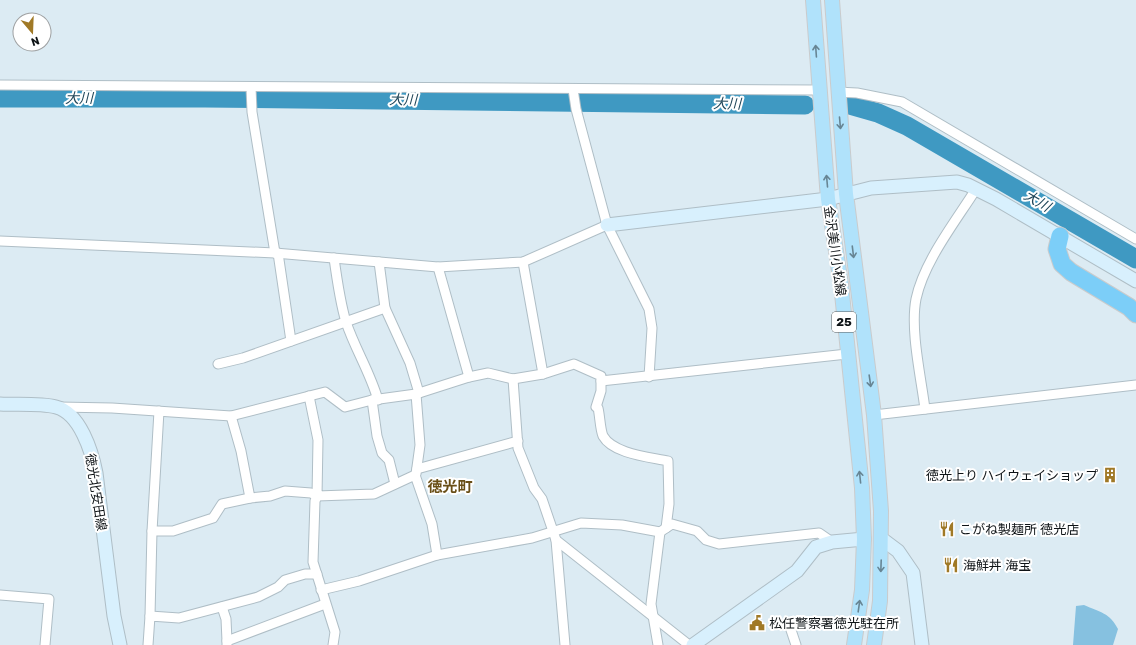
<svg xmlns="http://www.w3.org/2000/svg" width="1136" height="645" font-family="Rubik,'Noto Sans JP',sans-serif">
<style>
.green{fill:#86c1e0}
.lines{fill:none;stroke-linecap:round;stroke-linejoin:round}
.river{stroke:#3f99c2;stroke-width:19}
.street-casing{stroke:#afbec6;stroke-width:11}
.secondary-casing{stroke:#afbec6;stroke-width:15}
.primary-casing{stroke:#cacbcc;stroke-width:16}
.highway-casing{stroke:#cacbcc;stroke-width:19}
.street{stroke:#fff;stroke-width:9}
.secondary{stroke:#d8f0fd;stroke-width:13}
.primary{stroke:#b0e2fb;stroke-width:14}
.highway{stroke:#7ccef8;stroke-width:17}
.oneway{stroke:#678594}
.labels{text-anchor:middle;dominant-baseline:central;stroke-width:4;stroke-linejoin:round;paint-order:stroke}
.shield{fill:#fff;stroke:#565a5c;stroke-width:1}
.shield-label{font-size:12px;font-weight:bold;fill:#0e1316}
.street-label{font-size:13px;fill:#0e1316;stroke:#fff}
.poi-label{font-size:13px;fill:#0e1316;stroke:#fff;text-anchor:start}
.water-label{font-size:14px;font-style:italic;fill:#1e4457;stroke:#fff}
.quarter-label{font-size:15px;font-weight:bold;fill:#694e16;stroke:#fff}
</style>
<rect width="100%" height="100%" fill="#dcebf3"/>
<!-- green -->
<path class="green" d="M 1084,605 C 1100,612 1110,613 1118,629 L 1113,645 L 1073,645 L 1076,606 Z"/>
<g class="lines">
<!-- river -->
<g class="river">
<path d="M 0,98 L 205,98 L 805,105"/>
<path d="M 850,105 L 878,113 L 907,126 L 1136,259"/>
</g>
<defs>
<g id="street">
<path d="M 0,85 L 818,90"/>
<path d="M 251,87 L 252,112 L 275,253"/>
<path d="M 573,89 L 576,109 L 607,225 L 649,309 L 652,328 L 649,377"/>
<path d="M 837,92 L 857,93 L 902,102 L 1136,239"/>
<path d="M 0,241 L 275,253 L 438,267 L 523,262 L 607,225"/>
<path d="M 278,253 L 291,341"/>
<path d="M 334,258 C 337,280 340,302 346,322 C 355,349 370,372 378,400"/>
<path d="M 379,262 L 385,308 L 410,363 L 419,393"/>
<path d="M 523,262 L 543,374"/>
<path d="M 438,267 L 469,377"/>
<path d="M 218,364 L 243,358 L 385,308"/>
<path d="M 513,379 L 518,448 L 534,488 L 542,499 L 556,540 L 689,645"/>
<path d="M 601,381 L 601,391 L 596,407 L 598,408 C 600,416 600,429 603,436 C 613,454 650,457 668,461 L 669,504 L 666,528"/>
<path d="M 309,396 L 318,440 L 317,496 L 374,494 L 415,475 L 432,524 L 437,555"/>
<path d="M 372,400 L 377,436 L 382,453 L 389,460 L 395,484"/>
<path d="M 59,407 L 112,408 L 231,416 L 325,392 L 345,407 L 372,400 L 416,394 L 469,377 L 488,373 L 513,379 L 543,374 L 574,364 L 601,376 L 601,381 L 847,354"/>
<path d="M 925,409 C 921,377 910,330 916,299 C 924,261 956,221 976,189"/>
<path d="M 159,411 L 152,531 L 173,531 L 213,518 L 222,504 L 250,498"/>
<path d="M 874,415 L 1136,385"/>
<path d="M 231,416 L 241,451 L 250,498 L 270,496 L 285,491 L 311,493 L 317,496 L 315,501 L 313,562 L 335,632 L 333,645"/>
<path d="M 417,469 L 518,441"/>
<path d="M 416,474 L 420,445 L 416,394"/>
<path d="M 556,540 L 565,645"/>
<path d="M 321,590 L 359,581 L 437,555 L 532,538 L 581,523 L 622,525 L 660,532 L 672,524 L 697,531 L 706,540 L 719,544 L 819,533 L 832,542"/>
<path d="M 0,595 L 49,599 L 45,645"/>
<path d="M 222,607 L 226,619 L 227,641"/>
<path d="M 150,616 L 152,531"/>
<path d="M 790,627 L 796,645"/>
<path d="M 148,645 L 150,616 L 179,618 L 258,597 L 278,587 L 285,580 L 305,574 L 317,574"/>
<path d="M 227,645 L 227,641 L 325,604"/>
<path d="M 658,645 L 651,604 L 660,532"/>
</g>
<g id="secondary">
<path d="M 607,225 L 828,199 L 871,188 L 957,182 L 968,185 L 996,199 L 1136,281"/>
<path d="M 0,404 C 17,405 40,403 56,407 C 80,413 92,452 96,473 L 114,616 L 120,645"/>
<path d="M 882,539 L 898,551 L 913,573 L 922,645"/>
<path d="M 693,645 L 797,571 L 816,547 L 832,542 L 864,539"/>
</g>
<g id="primary">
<path d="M 813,0 L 828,199 L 841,284 L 862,488 L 864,539 L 862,590 L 854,645"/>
<path d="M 832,0 L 846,194 L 874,415 L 881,511 L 880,601 L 874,645"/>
</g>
<path id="highway" d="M 1060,236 L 1057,249 L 1062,264 L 1071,272 L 1129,307 L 1136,314"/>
</defs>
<!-- street casing -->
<use href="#street" class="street-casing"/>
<!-- secondary casing -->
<use href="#secondary" class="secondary-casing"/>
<!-- primary casing -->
<use href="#primary" class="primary-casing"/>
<!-- highway casing -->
<use href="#highway" class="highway-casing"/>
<!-- street -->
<use href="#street" class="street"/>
<!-- secondary -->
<use href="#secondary" class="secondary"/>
<!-- primary -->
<use href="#primary" class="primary"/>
<!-- highway -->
<use href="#highway" class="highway"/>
</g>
<!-- one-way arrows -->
<defs><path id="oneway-shaft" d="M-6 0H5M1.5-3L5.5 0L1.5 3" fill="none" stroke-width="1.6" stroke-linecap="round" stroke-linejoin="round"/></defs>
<g class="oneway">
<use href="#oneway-shaft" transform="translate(816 51) rotate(-94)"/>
<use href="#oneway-shaft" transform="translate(840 123) rotate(85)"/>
<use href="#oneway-shaft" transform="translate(827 181) rotate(-95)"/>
<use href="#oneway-shaft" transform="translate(853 252) rotate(83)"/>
<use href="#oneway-shaft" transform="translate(870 381) rotate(82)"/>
<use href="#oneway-shaft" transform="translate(860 477) rotate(-96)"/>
<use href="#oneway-shaft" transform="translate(881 566) rotate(92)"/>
<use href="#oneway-shaft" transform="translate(859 606) rotate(-82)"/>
</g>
<!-- icons -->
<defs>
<symbol id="building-bare" viewBox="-9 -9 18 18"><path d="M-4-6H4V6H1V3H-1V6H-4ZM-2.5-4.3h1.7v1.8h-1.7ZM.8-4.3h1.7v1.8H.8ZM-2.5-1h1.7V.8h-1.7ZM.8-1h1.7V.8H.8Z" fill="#a07926" stroke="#fff" stroke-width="2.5" paint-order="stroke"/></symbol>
<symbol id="restaurant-bare" viewBox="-9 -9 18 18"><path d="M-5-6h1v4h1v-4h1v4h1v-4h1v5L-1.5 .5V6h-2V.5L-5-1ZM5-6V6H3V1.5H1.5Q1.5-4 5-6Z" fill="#a07926" stroke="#fff" stroke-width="2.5" paint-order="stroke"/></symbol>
<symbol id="civic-bare" viewBox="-9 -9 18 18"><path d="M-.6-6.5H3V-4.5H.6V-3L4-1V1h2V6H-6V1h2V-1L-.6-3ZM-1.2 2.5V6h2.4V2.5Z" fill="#a07926" stroke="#fff" stroke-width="2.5" paint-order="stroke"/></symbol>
</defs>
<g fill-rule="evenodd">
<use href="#building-bare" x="1099" y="464" width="22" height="22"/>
<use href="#restaurant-bare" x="936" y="518" width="22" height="22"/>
<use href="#restaurant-bare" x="940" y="554" width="22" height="22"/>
<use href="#civic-bare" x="746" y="612" width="22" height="22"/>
</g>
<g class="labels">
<!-- shield labels -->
<rect class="shield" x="832" y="312" width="24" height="20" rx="3"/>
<g class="shield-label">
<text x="844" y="322">25</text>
</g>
<!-- street labels -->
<g class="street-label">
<text transform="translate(835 251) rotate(82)">金沢美川小松線</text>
<text transform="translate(96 492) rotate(81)">徳光北安田線</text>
</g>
<!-- poi labels -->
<g class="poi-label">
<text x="1098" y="475" text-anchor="end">徳光上り ハイウェイショップ</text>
<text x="959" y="529">こがね製麺所 徳光店</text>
<text x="963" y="565">海鮮丼 海宝</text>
<text x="769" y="623">松任警察署徳光駐在所</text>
</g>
<!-- water labels -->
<g class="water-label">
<text x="79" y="98">大川</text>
<text transform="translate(403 100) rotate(1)">大川</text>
<text transform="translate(727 104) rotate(1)">大川</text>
<text transform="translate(1037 201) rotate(30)">大川</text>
</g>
<!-- quarter labels -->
<g class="quarter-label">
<text x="450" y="487">徳光町</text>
</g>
</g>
<!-- north arrow -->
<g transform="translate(32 32) rotate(161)"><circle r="19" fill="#ffffff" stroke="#9fa1a2"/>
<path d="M0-3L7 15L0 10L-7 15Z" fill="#a07926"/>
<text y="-6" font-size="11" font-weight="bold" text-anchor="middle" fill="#0e1316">N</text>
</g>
</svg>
